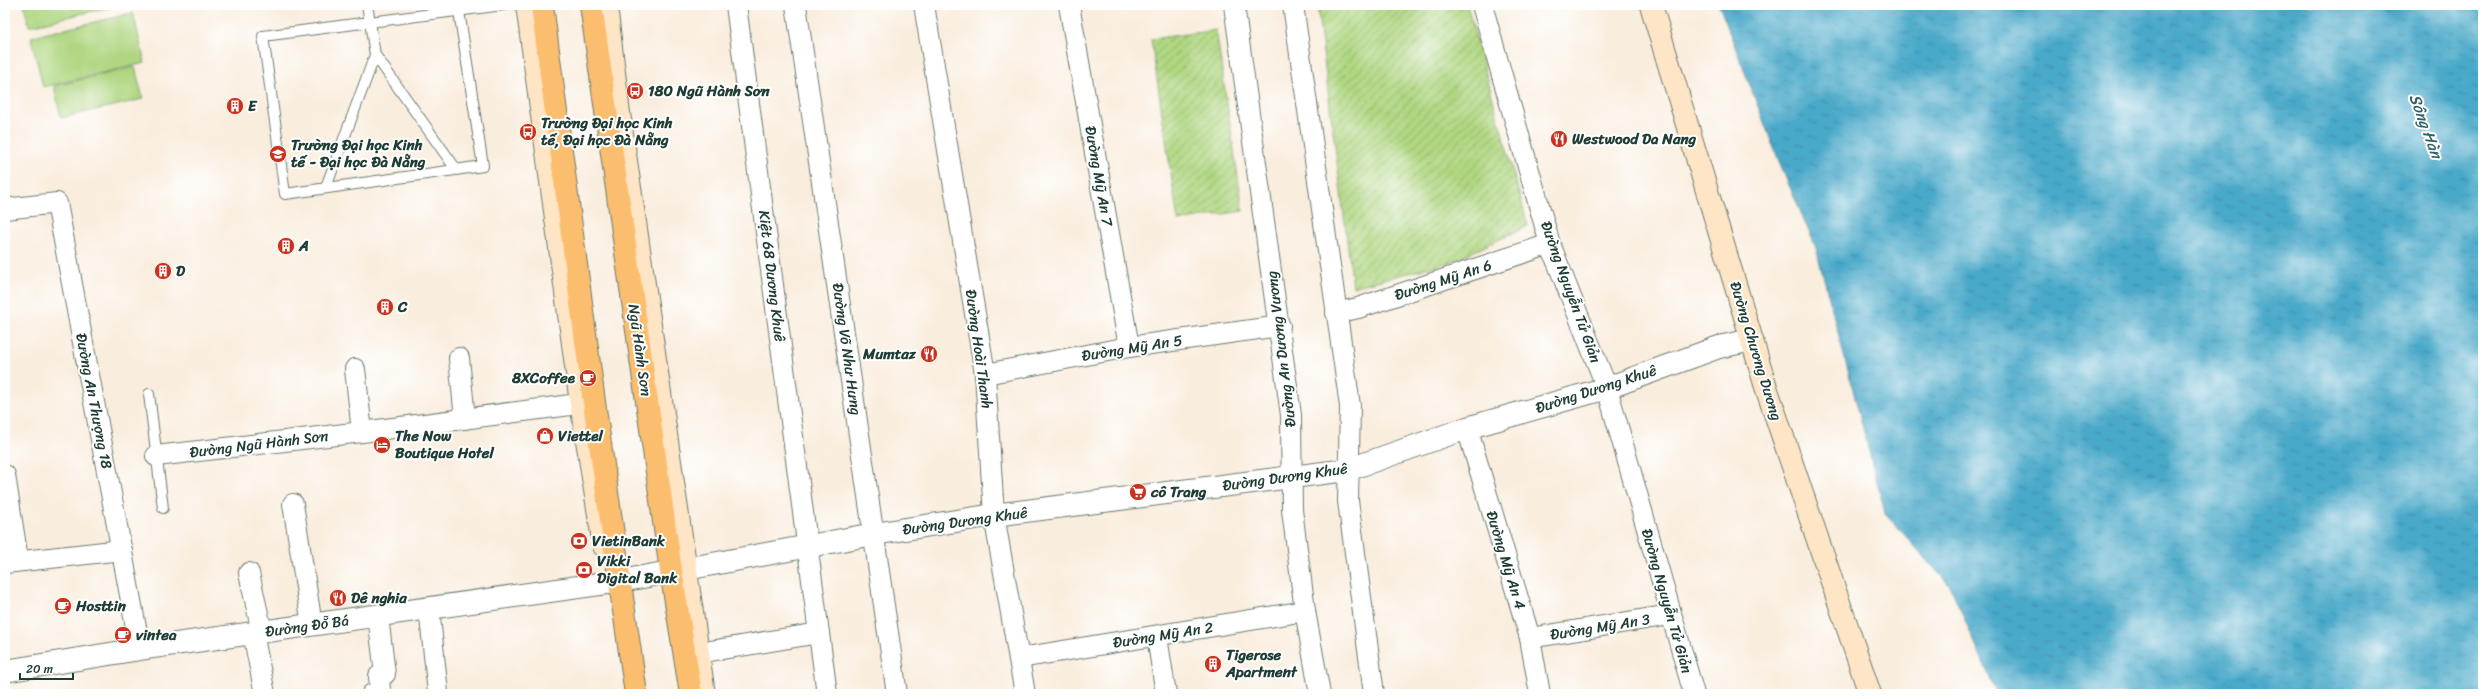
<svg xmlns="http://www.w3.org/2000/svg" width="2488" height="699" font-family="Sriracha,sans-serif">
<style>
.garden{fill:url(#garden-furrows);stroke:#678a5a}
.pitch{fill:#afd680;stroke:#678a5a}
.water{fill:url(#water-ripples);stroke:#34737e}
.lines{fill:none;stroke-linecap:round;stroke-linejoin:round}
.service-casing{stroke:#6b7b6f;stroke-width:12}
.minor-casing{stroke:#6b7b6f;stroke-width:22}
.tertiary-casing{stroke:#6b7b6f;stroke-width:24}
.secondary-casing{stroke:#6b7b6f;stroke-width:24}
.trunk-casing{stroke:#6b7b6f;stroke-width:24}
.service{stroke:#fff;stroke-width:10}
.minor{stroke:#fff;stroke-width:20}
.tertiary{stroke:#fff;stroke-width:22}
.secondary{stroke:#fde5c5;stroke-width:22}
.trunk{stroke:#fbbd6e;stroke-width:22}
.labels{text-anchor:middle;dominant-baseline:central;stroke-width:4;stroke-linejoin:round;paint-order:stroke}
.poi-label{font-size:15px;font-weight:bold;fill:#1f3d34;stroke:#fff;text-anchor:start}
.street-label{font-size:15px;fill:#1f3d34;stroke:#fff}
.water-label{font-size:16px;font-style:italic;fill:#2e6368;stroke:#fff}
</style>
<defs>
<pattern id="garden-furrows" width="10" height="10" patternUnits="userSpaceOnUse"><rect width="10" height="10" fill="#afd680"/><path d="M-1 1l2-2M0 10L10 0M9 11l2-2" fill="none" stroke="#8eaf6a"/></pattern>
<pattern id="water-ripples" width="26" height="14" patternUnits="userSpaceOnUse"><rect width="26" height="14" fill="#4aa9c9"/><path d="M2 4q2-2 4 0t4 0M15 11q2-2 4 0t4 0" fill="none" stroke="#3d8ba4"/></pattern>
</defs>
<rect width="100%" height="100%" fill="#fff"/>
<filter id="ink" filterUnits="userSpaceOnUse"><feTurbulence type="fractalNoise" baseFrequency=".025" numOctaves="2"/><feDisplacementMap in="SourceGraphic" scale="8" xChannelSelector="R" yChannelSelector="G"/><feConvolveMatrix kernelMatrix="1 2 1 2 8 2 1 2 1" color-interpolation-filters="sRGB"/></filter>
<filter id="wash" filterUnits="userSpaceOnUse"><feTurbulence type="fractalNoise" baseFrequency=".012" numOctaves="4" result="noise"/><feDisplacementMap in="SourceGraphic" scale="16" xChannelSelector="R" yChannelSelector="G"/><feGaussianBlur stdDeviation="0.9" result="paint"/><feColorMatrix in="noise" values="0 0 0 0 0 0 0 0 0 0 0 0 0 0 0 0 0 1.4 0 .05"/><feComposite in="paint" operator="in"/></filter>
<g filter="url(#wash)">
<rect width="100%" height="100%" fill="#f9eddd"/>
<!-- garden -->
<g class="garden">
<path d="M 1317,5 L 1467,5 L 1528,226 L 1451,262 L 1353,287 Z"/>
<path d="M 1216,30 L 1243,211 L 1178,221 L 1151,39 Z"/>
</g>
<!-- pitch -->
<g class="pitch">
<path d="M 24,5 L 119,5 L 29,26 Z"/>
<path d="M 133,13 L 145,63 L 43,87 L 31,37 Z"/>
<path d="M 135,67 L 143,99 L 61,118 L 54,86 Z"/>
</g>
<!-- water -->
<path class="water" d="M 1719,5 L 2483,5 L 2483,694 L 1997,694 L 1950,586 L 1885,513 L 1816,248 L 1780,164 Z"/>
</g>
<g filter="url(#ink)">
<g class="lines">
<defs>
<g id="service">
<path d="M 367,5 L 370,22 L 503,5"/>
<path d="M 375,55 L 456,169"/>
<path d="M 326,187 L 375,55 L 370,22 L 263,36 L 285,194 L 483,166 L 459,11"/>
<path d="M 149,394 L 163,508"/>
</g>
<g id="minor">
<path d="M 736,5 L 827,694"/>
<path d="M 796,5 L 897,694"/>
<path d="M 924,5 L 985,374 L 994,515 L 1025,694"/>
<path d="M 1069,5 L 1129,347"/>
<path d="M 1234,5 L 1291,415 L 1292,510 L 1305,611 L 1320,694"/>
<path d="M 1293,5 L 1350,406 L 1348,501 L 1374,694"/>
<path d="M 1482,5 L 1550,244 L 1607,388 L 1694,694"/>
<path d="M 5,209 L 57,203 L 140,649"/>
<path d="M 1336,313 L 1358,308 L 1550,244"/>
<path d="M 459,358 L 465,419"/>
<path d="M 355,369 L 362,432"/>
<path d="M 985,374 L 1129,347 L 1280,326"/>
<path d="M 1467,428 L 1530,638 L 1540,694"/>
<path d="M 156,456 L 362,432 L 594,402"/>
<path d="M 5,475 L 18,560"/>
<path d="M 293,504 L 312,625"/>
<path d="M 5,563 L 122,550"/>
<path d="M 249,573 L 262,632"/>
<path d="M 429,608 L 438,693"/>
<path d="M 253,633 L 265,694"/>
<path d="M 1157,637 L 1166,694"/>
<path d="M 1530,638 L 1670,615"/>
<path d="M 698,653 L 819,633"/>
<path d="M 1020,658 L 1305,611"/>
<path d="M 372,694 L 380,691 L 379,676 L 385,674 L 378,616"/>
</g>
<path id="tertiary" d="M 5,671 L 140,649 L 621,581 L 874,534 L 994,515 L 1347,470 L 1467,428 L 1607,388 L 1719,347 L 1752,340"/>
<g id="secondary">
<path d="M 527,5 L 581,403 L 604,546"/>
<path d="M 606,5 L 618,106 L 704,694"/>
<path d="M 1651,5 L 1766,387 L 1870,694"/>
</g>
<g id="trunk">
<path d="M 542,5 L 594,402 L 636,694"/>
<path d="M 591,5 L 671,571 L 691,694"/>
</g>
</defs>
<!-- service casing -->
<use href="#service" class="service-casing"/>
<!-- minor casing -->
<use href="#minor" class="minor-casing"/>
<!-- tertiary casing -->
<use href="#tertiary" class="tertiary-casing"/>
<!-- secondary casing -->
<use href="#secondary" class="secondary-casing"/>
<!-- trunk casing -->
<use href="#trunk" class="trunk-casing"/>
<!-- service -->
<use href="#service" class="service"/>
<!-- minor -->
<use href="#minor" class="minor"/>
<!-- tertiary -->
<use href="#tertiary" class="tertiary"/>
<!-- secondary -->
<use href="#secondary" class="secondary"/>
<!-- trunk -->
<use href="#trunk" class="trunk"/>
</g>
</g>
<!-- icons -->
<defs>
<symbol id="bus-disc" viewBox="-11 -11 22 22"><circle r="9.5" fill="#c8321e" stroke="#fff"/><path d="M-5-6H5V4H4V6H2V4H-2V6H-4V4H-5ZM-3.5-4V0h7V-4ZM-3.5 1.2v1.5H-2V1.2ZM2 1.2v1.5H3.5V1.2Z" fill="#fff"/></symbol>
<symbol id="building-disc" viewBox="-11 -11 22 22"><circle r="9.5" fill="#c8321e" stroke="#fff"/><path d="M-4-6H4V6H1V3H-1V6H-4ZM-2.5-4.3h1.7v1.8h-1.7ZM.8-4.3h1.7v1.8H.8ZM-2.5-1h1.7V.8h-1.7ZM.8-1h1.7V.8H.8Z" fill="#fff"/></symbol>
<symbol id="restaurant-disc" viewBox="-11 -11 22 22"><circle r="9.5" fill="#c8321e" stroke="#fff"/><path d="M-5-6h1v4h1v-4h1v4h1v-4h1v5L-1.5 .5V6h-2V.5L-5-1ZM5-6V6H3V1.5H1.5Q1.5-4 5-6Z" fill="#fff"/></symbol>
<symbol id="university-disc" viewBox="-11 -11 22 22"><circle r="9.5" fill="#c8321e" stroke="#fff"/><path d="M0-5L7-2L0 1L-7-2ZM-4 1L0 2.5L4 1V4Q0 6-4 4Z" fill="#fff"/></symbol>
<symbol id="cafe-disc" viewBox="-11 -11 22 22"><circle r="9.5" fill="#c8321e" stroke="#fff"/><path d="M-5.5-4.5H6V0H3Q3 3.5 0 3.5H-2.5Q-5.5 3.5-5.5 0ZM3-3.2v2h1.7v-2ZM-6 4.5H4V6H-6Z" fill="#fff"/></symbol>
<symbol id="shop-disc" viewBox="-11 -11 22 22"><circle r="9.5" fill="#c8321e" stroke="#fff"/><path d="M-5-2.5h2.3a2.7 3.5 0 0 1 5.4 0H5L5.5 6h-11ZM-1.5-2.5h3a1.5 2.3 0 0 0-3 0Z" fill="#fff"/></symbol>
<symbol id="hotel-disc" viewBox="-11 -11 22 22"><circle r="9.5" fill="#c8321e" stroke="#fff"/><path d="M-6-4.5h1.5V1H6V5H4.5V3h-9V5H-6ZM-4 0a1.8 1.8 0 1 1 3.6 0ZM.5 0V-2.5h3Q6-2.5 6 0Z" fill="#fff"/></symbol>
<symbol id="supermarket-disc" viewBox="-11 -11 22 22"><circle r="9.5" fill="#c8321e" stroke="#fff"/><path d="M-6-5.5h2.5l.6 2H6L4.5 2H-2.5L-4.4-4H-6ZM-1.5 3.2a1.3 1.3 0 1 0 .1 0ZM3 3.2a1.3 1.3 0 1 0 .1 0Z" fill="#fff"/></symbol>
<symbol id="bank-disc" viewBox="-11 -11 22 22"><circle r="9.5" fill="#c8321e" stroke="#fff"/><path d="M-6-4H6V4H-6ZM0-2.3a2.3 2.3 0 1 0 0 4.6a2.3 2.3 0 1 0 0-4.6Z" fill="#fff"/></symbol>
</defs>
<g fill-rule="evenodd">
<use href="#bus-disc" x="625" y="81" width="20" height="20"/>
<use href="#building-disc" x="225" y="96" width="20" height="20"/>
<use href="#bus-disc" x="518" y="122" width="20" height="20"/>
<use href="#restaurant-disc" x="1549" y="129" width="20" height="20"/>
<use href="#university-disc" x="268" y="144" width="20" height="20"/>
<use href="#building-disc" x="276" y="236" width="20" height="20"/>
<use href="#building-disc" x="153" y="261" width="20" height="20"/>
<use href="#building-disc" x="375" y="297" width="20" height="20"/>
<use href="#restaurant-disc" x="919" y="344" width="20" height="20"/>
<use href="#cafe-disc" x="578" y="368" width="20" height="20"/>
<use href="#shop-disc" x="535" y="426" width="20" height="20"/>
<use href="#hotel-disc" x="372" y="435" width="20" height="20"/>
<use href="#supermarket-disc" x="1128" y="482" width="20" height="20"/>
<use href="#bank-disc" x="569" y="531" width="20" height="20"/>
<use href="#bank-disc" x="574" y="560" width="20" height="20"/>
<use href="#restaurant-disc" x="328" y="588" width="20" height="20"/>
<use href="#cafe-disc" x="53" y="596" width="20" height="20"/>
<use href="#cafe-disc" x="113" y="625" width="20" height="20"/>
<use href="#building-disc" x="1203" y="654" width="20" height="20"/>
</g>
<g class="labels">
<!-- poi labels -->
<g class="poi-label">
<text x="648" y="91">180 Ngũ Hành Sơn</text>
<text x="248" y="106">E</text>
<text x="541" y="123">Trường Đại học Kinh<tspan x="541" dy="17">tế, Đại học Đà Nẵng</tspan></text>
<text x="1572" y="139">Westwood Da Nang</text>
<text x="291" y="145">Trường Đại học Kinh<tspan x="291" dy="17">tế - Đại học Đà Nẵng</tspan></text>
<text x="299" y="246">A</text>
<text x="176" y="271">D</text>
<text x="398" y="307">C</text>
<text x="916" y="354" text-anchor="end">Mumtaz</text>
<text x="575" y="378" text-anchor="end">8XCoffee</text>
<text x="395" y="436">The Now<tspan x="395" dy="17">Boutique Hotel</tspan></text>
<text x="558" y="436">Viettel</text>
<text x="1151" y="492">cô Trang</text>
<text x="592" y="541">VietinBank</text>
<text x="597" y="561">Vikki<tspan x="597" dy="17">Digital Bank</tspan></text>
<text x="351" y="598">Dê nghia</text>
<text x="76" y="606">Hosttin</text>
<text x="136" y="635">vintea</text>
<text x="1226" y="655">Tigerose<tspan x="1226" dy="17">Apartment</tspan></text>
</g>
<!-- street labels -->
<g class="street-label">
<text transform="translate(1099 176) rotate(80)">Đường Mỹ An 7</text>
<text transform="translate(772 276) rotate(83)">Kiệt 68 Dương Khuê</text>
<text transform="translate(1443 280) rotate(-18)">Đường Mỹ An 6</text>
<text transform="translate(1571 292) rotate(70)">Đường Nguyễn Tử Giản</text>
<text transform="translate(1132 348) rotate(-9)">Đường Mỹ An 5</text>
<text transform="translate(847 349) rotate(82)">Đường Võ Như Hưng</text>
<text transform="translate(979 349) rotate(82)">Đường Hoài Thanh</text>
<text transform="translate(1281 349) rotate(-97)">Đường An Dương Vương</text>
<text transform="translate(640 350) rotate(82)">Ngũ Hành Sơn</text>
<text transform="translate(1756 351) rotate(73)">Đường Chương Dương</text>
<text transform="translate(1596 389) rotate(-18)">Đường Dương Khuê</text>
<text transform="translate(94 401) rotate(79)">Đường An Thượng 18</text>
<text transform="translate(259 444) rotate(-7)">Đường Ngũ Hành Sơn</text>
<text transform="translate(1285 477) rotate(-8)">Đường Dương Khuê</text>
<text transform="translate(965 521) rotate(-8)">Đường Dương Khuê</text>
<text transform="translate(1506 560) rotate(73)">Đường Mỹ An 4</text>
<text transform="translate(1667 601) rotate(74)">Đường Nguyễn Tử Giản</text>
<text transform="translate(307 626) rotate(-8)">Đường Đỗ Bá</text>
<text transform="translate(1600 627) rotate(-9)">Đường Mỹ An 3</text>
<text transform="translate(1163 635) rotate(-9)">Đường Mỹ An 2</text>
</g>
<!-- water labels -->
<g class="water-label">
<text transform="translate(2426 126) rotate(70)">Sông Hàn</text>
</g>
</g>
<!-- margin -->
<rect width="2488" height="699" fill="none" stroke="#fff" stroke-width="20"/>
<!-- scale -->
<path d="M20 673v6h53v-6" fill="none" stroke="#1f3d34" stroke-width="2"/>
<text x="26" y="673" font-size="12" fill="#1f3d34" stroke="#ffffff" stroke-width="3" paint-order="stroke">20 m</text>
</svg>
